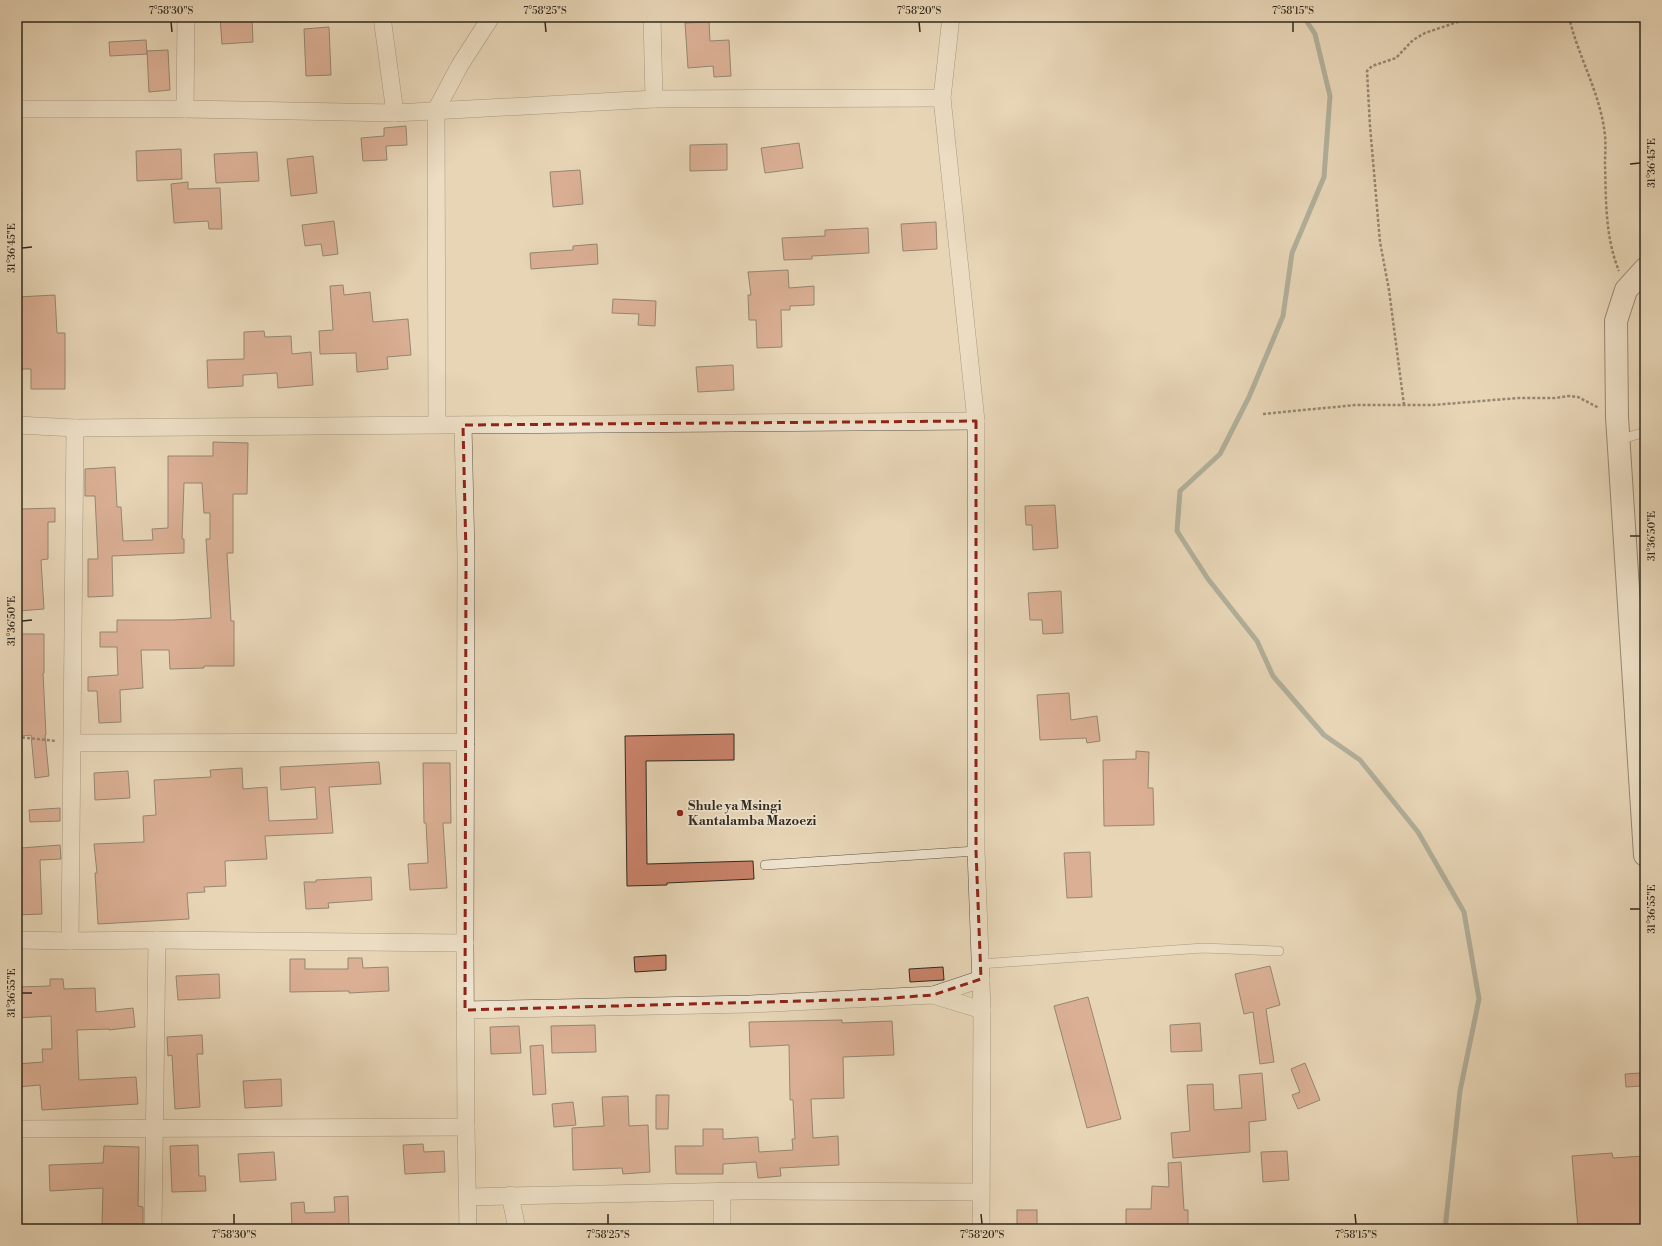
<svg xmlns="http://www.w3.org/2000/svg" width="1662" height="1246" font-family="'Libre Bodoni',serif">
<style>
.lines{fill:none;stroke-linecap:round;stroke-linejoin:round}
.stream{stroke:#6e7f77;stroke-width:5}
.building{fill:#c9826a;stroke:#31291f}
.lane-casing{stroke:#5e5445;stroke-width:10}
.street-casing{stroke:#5e5445;stroke-width:18}
.secondary-casing{stroke:#31291f;stroke-width:24}
.path{stroke:#31291f;stroke-width:2.5;stroke-dasharray:3 2;stroke-linecap:butt}
.lane{stroke:#efe4d0;stroke-width:9}
.street{stroke:#efe4d0;stroke-width:17}
.secondary{stroke:#efe4d0;stroke-width:22}
.marked{fill:none;stroke:#8f2418;stroke-width:3;stroke-dasharray:8 5;stroke-linejoin:round}
.ticks{fill:none;stroke:#31291f;stroke-width:1.5}
.poi-dot{fill:#8f2418;stroke:#efe4d0;stroke-width:1.5}
.labels{text-anchor:middle;dominant-baseline:central;stroke-width:3.5;stroke-linejoin:round;paint-order:stroke}
.poi-label{font-size:13px;font-weight:bold;fill:#31291f;stroke:#efe4d0;text-anchor:start}
.neatline{fill:none;stroke:#31291f;stroke-width:1.5}
.ticks-label{font-size:10px;text-anchor:middle;fill:#31291f}
</style>
<rect width="100%" height="100%" fill="#e7d5b6"/>
<filter id="stains"><feTurbulence type="fractalNoise" baseFrequency=".005" numOctaves="4"/><feColorMatrix values="0 0 0 0 .2 0 0 0 0 .09 0 0 0 0 .02 0 0 0 .5 -.17"/></filter>
<radialGradient id="worn" r=".72"><stop offset=".6" stop-color="#630" stop-opacity="0"/><stop offset="1" stop-color="#630" stop-opacity=".3"/></radialGradient>
<g class="lines">
<!-- stream -->
<path class="stream" d="M 1304,17 L 1315,34 L 1330,96 L 1324,177 L 1292,253 L 1283,316 L 1249,397 L 1220,454 L 1180,491 L 1177,531 L 1208,579 L 1257,641 L 1273,676 L 1324,735 L 1360,760 L 1418,832 L 1464,912 L 1479,999 L 1460,1091 L 1445,1229"/>
</g>
<!-- building -->
<g class="building">
<path d="M 220,17 L 252,17 L 253,42 L 222,44 Z"/>
<path d="M 709,22 L 710,41 L 729,40 L 731,76 L 714,77 L 713,66 L 688,68 L 685,23 Z"/>
<path d="M 329,27 L 331,75 L 306,76 L 304,29 Z"/>
<path d="M 146,40 L 147,54 L 110,56 L 109,42 Z"/>
<path d="M 168,50 L 170,90 L 149,92 L 147,51 Z"/>
<path d="M 406,126 L 407,145 L 386,146 L 387,160 L 363,161 L 361,138 L 384,136 L 384,128 Z"/>
<path d="M 799,143 L 803,168 L 765,173 L 761,148 Z"/>
<path d="M 727,144 L 727,170 L 690,171 L 690,145 Z"/>
<path d="M 181,149 L 182,179 L 137,181 L 136,151 Z"/>
<path d="M 257,152 L 259,181 L 216,183 L 214,154 Z"/>
<path d="M 313,156 L 317,193 L 291,196 L 287,159 Z"/>
<path d="M 580,170 L 583,204 L 553,207 L 550,172 Z"/>
<path d="M 188,182 L 188,189 L 220,188 L 222,229 L 209,229 L 208,221 L 174,223 L 171,184 Z"/>
<path d="M 334,221 L 338,254 L 323,256 L 321,244 L 305,246 L 302,225 Z"/>
<path d="M 936,222 L 937,249 L 903,251 L 901,224 Z"/>
<path d="M 868,228 L 869,253 L 812,256 L 812,259 L 784,260 L 782,238 L 825,236 L 825,230 Z"/>
<path d="M 597,244 L 598,264 L 531,269 L 530,253 L 573,250 L 573,246 Z"/>
<path d="M 788,270 L 789,288 L 814,286 L 814,305 L 790,306 L 790,310 L 781,310 L 782,347 L 757,348 L 756,320 L 749,320 L 748,295 L 751,295 L 748,272 Z"/>
<path d="M 343,285 L 344,295 L 370,292 L 373,322 L 408,319 L 411,355 L 387,357 L 388,369 L 357,372 L 356,353 L 320,354 L 319,331 L 333,330 L 330,286 Z"/>
<path d="M 55,295 L 57,333 L 65,333 L 65,389 L 31,389 L 31,369 L 18,369 L 18,333 L 20,333 L 18,297 Z"/>
<path d="M 613,299 L 656,301 L 655,326 L 638,325 L 639,314 L 612,313 Z"/>
<path d="M 264,331 L 265,337 L 291,336 L 292,354 L 311,352 L 313,385 L 278,388 L 277,373 L 243,375 L 243,386 L 208,388 L 207,360 L 244,359 L 244,332 Z"/>
<path d="M 733,365 L 734,390 L 698,392 L 696,367 Z"/>
<path d="M 213,442 L 248,443 L 247,494 L 233,494 L 233,553 L 227,553 L 231,621 L 234,621 L 234,666 L 204,666 L 204,668 L 170,669 L 169,650 L 141,650 L 143,688 L 120,690 L 121,722 L 99,723 L 97,691 L 88,691 L 88,677 L 118,675 L 117,647 L 100,647 L 100,632 L 117,632 L 117,620 L 173,620 L 211,618 L 206,539 L 210,539 L 210,513 L 204,513 L 202,483 L 184,483 L 182,539 L 184,539 L 184,553 L 112,556 L 113,596 L 88,597 L 88,559 L 98,559 L 95,496 L 85,496 L 85,469 L 115,467 L 117,507 L 121,507 L 123,541 L 153,540 L 152,529 L 168,528 L 168,456 L 213,456 Z"/>
<path d="M 1055,505 L 1058,548 L 1033,550 L 1032,525 L 1026,525 L 1025,506 Z"/>
<path d="M 55,508 L 55,522 L 48,522 L 48,559 L 41,560 L 44,609 L 18,611 L 17,539 L 21,539 L 21,509 Z"/>
<path d="M 1061,591 L 1063,633 L 1043,634 L 1042,620 L 1030,620 L 1028,593 Z"/>
<path d="M 21,634 L 44,634 L 44,673 L 43,673 L 46,735 L 45,735 L 49,776 L 35,778 L 31,735 L 22,736 L 20,694 L 22,694 Z"/>
<path d="M 1069,693 L 1071,720 L 1097,716 L 1100,741 L 1087,743 L 1086,738 L 1040,740 L 1037,695 Z"/>
<path d="M 734,734 L 734,760 L 646,761 L 647,864 L 753,861 L 754,879 L 667,883 L 667,885 L 627,886 L 625,736 Z"/>
<path d="M 1136,751 L 1149,752 L 1148,788 L 1153,788 L 1154,825 L 1104,826 L 1103,760 L 1136,759 Z"/>
<path d="M 379,762 L 381,784 L 329,787 L 333,833 L 265,836 L 267,859 L 225,861 L 226,886 L 204,887 L 205,892 L 187,893 L 189,919 L 98,924 L 95,873 L 97,873 L 94,844 L 144,842 L 143,816 L 156,815 L 154,780 L 211,777 L 210,770 L 242,768 L 243,789 L 267,787 L 269,821 L 317,819 L 315,787 L 281,790 L 280,767 Z"/>
<path d="M 423,763 L 450,763 L 451,823 L 443,823 L 447,888 L 410,890 L 408,864 L 428,863 L 426,823 L 424,823 Z"/>
<path d="M 128,771 L 130,798 L 95,800 L 94,773 Z"/>
<path d="M 60,808 L 60,821 L 30,822 L 29,810 Z"/>
<path d="M 60,845 L 61,859 L 40,860 L 42,914 L 17,915 L 17,876 L 22,876 L 21,848 Z"/>
<path d="M 1090,852 L 1092,897 L 1067,898 L 1064,853 Z"/>
<path d="M 371,877 L 372,900 L 328,903 L 329,908 L 306,909 L 304,882 L 316,882 L 316,880 Z"/>
<path d="M 666,955 L 666,970 L 635,972 L 634,957 Z"/>
<path d="M 348,958 L 362,958 L 363,968 L 388,967 L 389,991 L 349,993 L 349,991 L 290,992 L 290,959 L 305,959 L 305,969 L 348,969 Z"/>
<path d="M 1270,966 L 1280,1005 L 1266,1009 L 1274,1062 L 1260,1064 L 1253,1012 L 1244,1014 L 1235,974 Z"/>
<path d="M 943,967 L 944,980 L 910,982 L 909,969 Z"/>
<path d="M 219,974 L 220,998 L 178,1000 L 176,976 Z"/>
<path d="M 50,979 L 63,979 L 64,989 L 95,988 L 96,1012 L 133,1008 L 135,1027 L 109,1030 L 109,1029 L 77,1030 L 79,1080 L 136,1077 L 138,1104 L 42,1110 L 40,1085 L 17,1087 L 17,1064 L 43,1062 L 42,1049 L 52,1049 L 51,1016 L 17,1018 L 17,987 L 50,986 Z"/>
<path d="M 1088,997 L 1121,1119 L 1087,1128 L 1054,1006 Z"/>
<path d="M 842,1020 L 842,1023 L 892,1021 L 894,1055 L 843,1057 L 844,1098 L 811,1099 L 813,1138 L 838,1136 L 839,1165 L 780,1168 L 781,1176 L 758,1178 L 756,1162 L 723,1164 L 723,1174 L 676,1174 L 675,1146 L 703,1146 L 703,1129 L 723,1129 L 723,1139 L 758,1137 L 759,1152 L 793,1150 L 792,1139 L 795,1139 L 793,1100 L 790,1100 L 789,1045 L 750,1047 L 749,1022 Z"/>
<path d="M 1200,1023 L 1202,1051 L 1171,1052 L 1170,1025 Z"/>
<path d="M 595,1025 L 596,1052 L 552,1053 L 551,1026 Z"/>
<path d="M 519,1026 L 521,1053 L 491,1054 L 490,1027 Z"/>
<path d="M 202,1035 L 203,1054 L 197,1054 L 200,1107 L 175,1109 L 172,1055 L 168,1056 L 167,1037 Z"/>
<path d="M 543,1045 L 546,1094 L 533,1095 L 530,1046 Z"/>
<path d="M 1305,1063 L 1320,1100 L 1298,1109 L 1292,1095 L 1300,1092 L 1291,1069 Z"/>
<path d="M 1262,1073 L 1266,1120 L 1249,1122 L 1250,1152 L 1173,1158 L 1171,1133 L 1190,1131 L 1187,1085 L 1213,1084 L 1214,1110 L 1242,1108 L 1239,1075 Z"/>
<path d="M 1640,1073 L 1641,1086 L 1626,1087 L 1625,1074 Z"/>
<path d="M 281,1079 L 282,1106 L 245,1108 L 243,1081 Z"/>
<path d="M 656,1095 L 669,1095 L 668,1129 L 656,1129 Z"/>
<path d="M 628,1096 L 629,1126 L 648,1125 L 650,1172 L 623,1174 L 622,1168 L 573,1170 L 572,1128 L 604,1126 L 602,1097 Z"/>
<path d="M 573,1102 L 576,1125 L 554,1127 L 552,1104 Z"/>
<path d="M 423,1144 L 424,1152 L 444,1151 L 445,1172 L 405,1174 L 403,1145 Z"/>
<path d="M 198,1145 L 199,1176 L 205,1176 L 206,1191 L 172,1192 L 170,1146 Z"/>
<path d="M 104,1146 L 139,1147 L 138,1206 L 143,1207 L 143,1225 L 102,1224 L 103,1188 L 50,1191 L 49,1165 L 103,1163 Z"/>
<path d="M 1287,1151 L 1289,1180 L 1263,1182 L 1261,1152 Z"/>
<path d="M 274,1152 L 276,1180 L 240,1182 L 238,1154 Z"/>
<path d="M 1612,1153 L 1613,1158 L 1645,1156 L 1645,1229 L 1578,1229 L 1572,1156 Z"/>
<path d="M 1181,1162 L 1184,1210 L 1188,1210 L 1188,1229 L 1126,1229 L 1126,1209 L 1151,1209 L 1152,1186 L 1169,1187 L 1168,1163 Z"/>
<path d="M 348,1196 L 349,1225 L 292,1227 L 291,1203 L 304,1202 L 305,1213 L 335,1212 L 334,1197 Z"/>
<rect x="1017" y="1210" width="20" height="19"/>
</g>
<g class="lines">
<defs>
<g id="lane">
<path d="M 1619,440 L 1645,432"/>
<path d="M 765,865 L 976,851"/>
<path d="M 980,964 L 1203,948 L 1279,951"/>
</g>
<g id="street">
<path d="M 382,17 L 395,113"/>
<path d="M 652,17 L 654,99"/>
<path d="M 951,17 L 942,98 L 976,421 L 976,851 L 982,1010 L 981,1229"/>
<path d="M 17,109 L 185,109 L 395,113 L 654,99 L 942,98"/>
<path d="M 185,109 L 186,17"/>
<path d="M 437,424 L 436,110 L 460,65 L 491,17"/>
<path d="M 17,425 L 75,428 L 976,421"/>
<path d="M 463,425 L 466,554 L 465,943 L 466,1127 L 468,1229"/>
<path d="M 75,428 L 70,941 L 157,940 L 465,943"/>
<path d="M 73,743 L 466,742"/>
<path d="M 17,940 L 70,941"/>
<path d="M 933,995 L 981,979"/>
<path d="M 465,1010 L 750,1004 L 933,995 L 982,1010"/>
<path d="M 17,1129 L 466,1127"/>
<path d="M 722,1191 L 722,1229"/>
<path d="M 510,1195 L 517,1229"/>
<path d="M 468,1197 L 741,1191 L 981,1192"/>
<path d="M 153,1229 L 157,940"/>
</g>
<path id="secondary" d="M 1645,269 L 1626,290 L 1616,321 L 1617,417 L 1645,855"/>
</defs>
<!-- lane casing -->
<use href="#lane" class="lane-casing"/>
<!-- street casing -->
<use href="#street" class="street-casing"/>
<!-- secondary casing -->
<use href="#secondary" class="secondary-casing"/>
<!-- path -->
<g class="path">
<path d="M 1569,17 C 1578,57 1601,94 1605,136 C 1606,145 1605,154 1605,163 C 1606,199 1605,237 1619,271"/>
<path d="M 1404,405 L 1389,290 L 1380,242 L 1370,126 L 1367,71 L 1372,66 L 1396,58 L 1413,40 L 1425,33 L 1472,17"/>
<path d="M 1263,414 L 1355,405 L 1433,405 L 1518,398 L 1555,398 L 1569,396 L 1578,397 L 1599,408"/>
<path d="M 17,737 L 56,741"/>
</g>
<!-- lane -->
<use href="#lane" class="lane"/>
<!-- street -->
<use href="#street" class="street"/>
<!-- secondary -->
<use href="#secondary" class="secondary"/>
</g>
<!-- marked area -->
<path d="M0 0H1662V1246H0ZM 976,421 L 976,851 L 981,979 L 933,995 L 878,999 L 465,1010 L 466,554 L 463,425 Z" fill="#e7d5b6" fill-opacity=".55" fill-rule="evenodd"/>
<path class="marked" d="M 976,421 L 976,851 L 981,979 L 933,995 L 878,999 L 465,1010 L 466,554 L 463,425 Z"/>
<!-- ticks -->
<path class="ticks" d="M 171,22 L 172,32M 545,22 L 546,32M 919,22 L 920,32M 1293,22 L 1293,32M 1630,164 L 1640,163M 22,248 L 32,247M 1630,536 L 1640,536M 22,621 L 32,620M 1630,909 L 1640,909M 22,993 L 32,993M 234,1214 L 234,1224M 608,1214 L 608,1224M 981,1214 L 982,1224M 1355,1214 L 1356,1224"/>
<!-- markers -->
<circle class="poi-dot" cx="680" cy="813" r="4"/>
<g class="labels">
<!-- poi labels -->
<g class="poi-label">
<text x="688" y="806">Shule ya Msingi<tspan x="688" dy="15">Kantalamba Mazoezi</tspan></text>
</g>
</g>
<!-- margin -->
<rect width="1662" height="1246" fill="none" stroke="#e7d5b6" stroke-width="44"/>
<rect x="22" y="22" width="1618" height="1202" class="neatline"/>
<g class="ticks-label">
<text x="171" y="14">7°58'30"S</text>
<text x="545" y="14">7°58'25"S</text>
<text x="919" y="14">7°58'20"S</text>
<text x="1293" y="14">7°58'15"S</text>
<text transform="translate(1651 163) rotate(-90)" y="4">31°36'45"E</text>
<text transform="translate(11 248) rotate(-90)" y="4">31°36'45"E</text>
<text transform="translate(1651 536) rotate(-90)" y="4">31°36'50"E</text>
<text transform="translate(11 621) rotate(-90)" y="4">31°36'50"E</text>
<text transform="translate(1651 909) rotate(-90)" y="4">31°36'55"E</text>
<text transform="translate(11 993) rotate(-90)" y="4">31°36'55"E</text>
<text x="234" y="1238">7°58'30"S</text>
<text x="608" y="1238">7°58'25"S</text>
<text x="982" y="1238">7°58'20"S</text>
<text x="1356" y="1238">7°58'15"S</text>
</g>
<rect width="100%" height="100%" filter="url(#stains)"/>
<rect width="100%" height="100%" fill="url(#worn)"/>
</svg>
